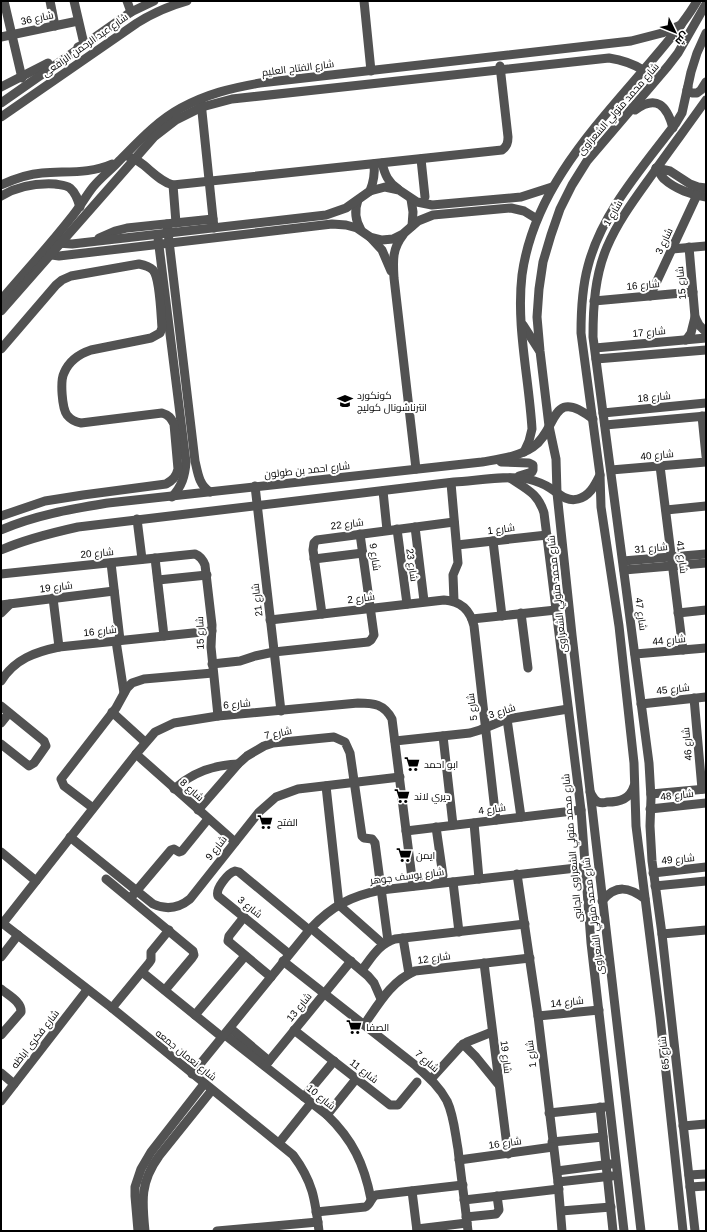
<svg xmlns="http://www.w3.org/2000/svg" width="707" height="1232" font-family="Helvetica,Cairo,sans-serif">
<style>
.lines{fill:none;stroke-linecap:round;stroke-linejoin:round}
.minor{stroke:#525252;stroke-width:9}
.labels{text-anchor:middle;dominant-baseline:central;stroke-width:4;stroke-linejoin:round;paint-order:stroke}
.street-label{font-size:10px;fill:#000;stroke:#fff}
.poi-label{font-size:10px;fill:#000;stroke:#fff;text-anchor:start}
</style>
<rect width="100%" height="100%" fill="#fff"/>
<g class="lines">
<!-- minor -->
<g class="minor">
<path d="M 4,1 L 22,78"/>
<path d="M 50,1 L 55,26"/>
<path d="M 74,1 L 84,44 L 78,47"/>
<path d="M 127,1 L 131,12"/>
<path d="M 364,1 L 371,71"/>
<path d="M 1,37 L 78,21"/>
<path d="M 1,87 L 48,63"/>
<path d="M 688,87 L 687,90 L 692,93 L 697,93 L 701,90 L 706,82"/>
<path d="M 201,102 L 214,228"/>
<path d="M 1,103 L 131,12 L 154,1"/>
<path d="M 635,110 C 657,94 667,106 673,128"/>
<path d="M 1,117 L 137,23 C 153,13 169,6 187,1"/>
<path d="M 129,157 C 145,161 155,180 173,185 L 502,150 C 507,146 508,143 508,137 L 500,66"/>
<path d="M 421,159 L 425,197"/>
<path d="M 382,163 C 385,175 388,182 398,189"/>
<path d="M 656,168 C 659,171 661,176 664,179 C 675,189 692,195 706,197"/>
<path d="M 656,168 L 670,171 L 690,184 L 698,187 L 706,188"/>
<path d="M 1,185 C 14,179 28,174 42,173 C 66,171 90,174 112,164"/>
<path d="M 173,185 L 176,223"/>
<path d="M 370,191 C 374,181 375,174 374,164"/>
<path d="M 1,196 C 18,186 35,183 55,184 C 60,185 66,185 70,188 C 76,193 78,200 80,207"/>
<path d="M 411,199 L 413,212 L 412,226"/>
<path d="M 358,200 C 354,211 355,220 361,230"/>
<path d="M 167,224 L 195,461 C 198,474 199,485 210,492"/>
<path d="M 403,235 C 392,249 393,261 394,278 L 416,469"/>
<path d="M 370,237 L 382,250 L 391,271"/>
<path d="M 99,238 L 115,231 L 127,228 L 213,219"/>
<path d="M 158,238 L 186,462 C 185,476 182,486 172,497"/>
<path d="M 57,243 L 72,244 L 326,215 L 346,208 L 370,191 L 385,187 L 399,190 L 417,202 L 432,205 L 521,197 L 552,187"/>
<path d="M 672,249 L 706,246"/>
<path d="M 45,254 L 59,256 L 332,224 L 346,225 L 357,228 L 370,237 L 382,240 L 393,239 L 403,234 L 418,221 L 433,215 L 511,208 L 524,211 L 537,219"/>
<path d="M 650,296 L 697,195"/>
<path d="M 1,300 C 24,273 48,247 70,219 C 79,209 85,197 93,187 C 101,177 111,170 119,161 C 138,142 157,121 181,108 C 207,94 231,88 260,83 L 631,41 L 662,33 L 681,25"/>
<path d="M 594,301 L 693,292"/>
<path d="M 1,311 L 154,137 L 176,120 L 202,107 L 232,99 L 609,58 C 622,60 632,63 643,70"/>
<path d="M 695,317 L 699,325 L 706,332"/>
<path d="M 523,325 L 539,350"/>
<path d="M 686,340 L 691,333 L 695,317 L 689,247"/>
<path d="M 595,348 L 706,338"/>
<path d="M 1,349 L 56,285 L 62,280 L 71,276 L 139,264 C 144,265 149,266 153,270 C 160,278 161,316 162,328 L 160,333 L 151,338 L 91,350 C 79,354 69,361 64,373 C 60,381 62,408 67,415 C 71,420 75,422 81,423 L 162,413 C 169,415 171,418 174,424 L 178,469 C 176,477 173,480 166,484 L 83,495 L 45,501 L 1,516"/>
<path d="M 596,359 L 706,350"/>
<path d="M 603,413 L 706,403"/>
<path d="M 702,416 L 706,456"/>
<path d="M 605,425 L 706,416"/>
<path d="M 524,452 L 529,441 L 532,429 C 529,378 516,326 522,275 C 534,187 599,123 653,59 C 669,40 685,22 697,1"/>
<path d="M 501,462 L 529,463 L 533,465 L 533,470 L 532,472 L 519,476"/>
<path d="M 660,466 L 683,650"/>
<path d="M 611,470 L 706,462"/>
<path d="M 510,478 C 526,489 538,493 544,513 L 581,810 L 591,943 L 624,1231"/>
<path d="M 451,483 L 458,563 L 453,575 L 454,601"/>
<path d="M 255,486 L 281,711"/>
<path d="M 383,491 L 387,530"/>
<path d="M 666,510 L 706,506"/>
<path d="M 137,519 L 142,559"/>
<path d="M 415,527 L 424,601"/>
<path d="M 397,529 L 407,604"/>
<path d="M 1,530 C 35,515 72,509 108,503 L 482,462 C 499,459 518,457 533,447 C 558,430 550,385 593,419"/>
<path d="M 493,541 L 502,616"/>
<path d="M 457,545 L 547,535"/>
<path d="M 1,550 C 26,539 51,533 78,527 L 454,482 C 474,481 509,475 528,479 C 536,481 544,484 550,488 C 559,494 567,502 578,499 C 590,496 595,485 600,475"/>
<path d="M 155,558 L 164,636"/>
<path d="M 314,559 L 363,553"/>
<path d="M 623,561 L 706,554"/>
<path d="M 111,563 L 120,640"/>
<path d="M 624,570 L 706,563"/>
<path d="M 1,574 L 195,554 C 200,556 203,560 205,565 L 212,625 L 211,647 L 218,716"/>
<path d="M 158,580 L 207,575"/>
<path d="M 53,598 L 59,647"/>
<path d="M 1,605 L 114,591"/>
<path d="M 1,613 L 10,604"/>
<path d="M 521,613 L 528,668"/>
<path d="M 678,613 L 706,610"/>
<path d="M 322,614 L 313,550 L 314,543 L 317,540 L 454,522"/>
<path d="M 472,619 L 556,610"/>
<path d="M 270,620 L 444,600 C 461,601 470,610 474,626 L 496,820"/>
<path d="M 116,641 L 124,693"/>
<path d="M 635,654 L 706,648"/>
<path d="M 212,664 L 240,661 L 255,656 L 274,652 L 368,642 L 371,640 L 374,635 L 360,534"/>
<path d="M 1,681 C 15,659 35,652 59,647 L 212,631"/>
<path d="M 694,698 L 702,789"/>
<path d="M 641,704 L 706,697"/>
<path d="M 1,706 L 44,741 L 46,746 L 34,763 L 29,766 L 1,744"/>
<path d="M 112,712 L 145,742"/>
<path d="M 507,719 L 521,817"/>
<path d="M 1,723 L 9,713"/>
<path d="M 443,736 L 453,825"/>
<path d="M 395,741 L 470,733 L 480,730 L 507,719 L 568,709"/>
<path d="M 136,754 L 235,842"/>
<path d="M 326,786 L 339,905 L 383,944"/>
<path d="M 174,789 C 193,772 213,765 238,764"/>
<path d="M 590,792 C 592,795 594,800 598,802 C 601,803 604,803 607,802 C 620,802 630,799 634,786"/>
<path d="M 651,794 L 706,789"/>
<path d="M 93,808 L 64,786 L 61,779 L 116,708 L 127,688 L 132,683 L 144,679 L 213,673"/>
<path d="M 650,809 L 706,803"/>
<path d="M 198,810 L 238,764 L 247,756 L 264,746 L 273,743 L 334,737 L 345,742 L 350,753 L 362,836 L 364,838 L 372,839 L 375,843 L 388,941"/>
<path d="M 474,823 L 479,879"/>
<path d="M 436,827 L 443,876"/>
<path d="M 406,831 L 581,810"/>
<path d="M 70,837 L 153,904 C 166,910 179,908 190,899 L 259,812 L 276,797 L 298,789 L 400,777"/>
<path d="M 1,852 L 36,881"/>
<path d="M 653,873 L 706,867"/>
<path d="M 517,874 L 538,1016 L 558,1182 L 562,1231"/>
<path d="M 106,879 L 193,951 L 194,955 L 192,958 L 165,990"/>
<path d="M 453,882 L 459,932"/>
<path d="M 655,886 L 706,881"/>
<path d="M 133,895 L 171,850 L 174,849 L 179,852 L 182,851 L 208,819"/>
<path d="M 602,901 C 616,884 629,887 645,899"/>
<path d="M 244,917 L 229,936 L 228,941 L 271,977"/>
<path d="M 1,922 L 112,1008 L 293,1155 C 313,1182 315,1199 319,1231"/>
<path d="M 3,923 L 136,754 L 155,732 L 174,723 L 218,716 L 358,703 C 374,703 384,704 392,719 L 413,886"/>
<path d="M 311,928 L 368,976 L 374,983 L 381,999"/>
<path d="M 662,934 L 706,930"/>
<path d="M 403,938 L 409,974"/>
<path d="M 289,954 L 218,896 C 215,889 228,873 235,871 L 239,872 L 309,930"/>
<path d="M 1,957 L 18,935"/>
<path d="M 283,961 L 415,1065 C 427,1076 439,1086 447,1101 C 454,1116 455,1133 458,1149 C 461,1176 465,1204 468,1231"/>
<path d="M 484,963 L 508,1154"/>
<path d="M 362,970 C 372,957 379,944 395,939 L 525,924"/>
<path d="M 142,972 L 222,1037"/>
<path d="M 1,989 C 8,995 22,1002 21,1012 L 1,1035"/>
<path d="M 112,1008 L 149,963 L 151,960 L 151,952 L 169,930"/>
<path d="M 195,1015 L 245,956"/>
<path d="M 538,1016 L 599,1010"/>
<path d="M 364,1025 C 378,1005 391,981 415,971 L 530,958"/>
<path d="M 230,1028 L 269,1061"/>
<path d="M 294,1030 L 390,1105 L 398,1105 L 417,1082"/>
<path d="M 225,1035 L 327,1115 C 353,1140 364,1164 371,1199"/>
<path d="M 463,1044 L 476,1057 L 498,1084"/>
<path d="M 265,1066 L 351,961"/>
<path d="M 1,1073 L 14,1084"/>
<path d="M 192,1074 L 311,928 C 332,906 351,896 381,890 L 585,867"/>
<path d="M 431,1079 L 460,1047 L 467,1042 L 492,1032"/>
<path d="M 304,1097 L 334,1061"/>
<path d="M 1,1101 L 87,990"/>
<path d="M 600,1107 L 613,1231"/>
<path d="M 549,1113 L 605,1107"/>
<path d="M 327,1115 L 356,1079"/>
<path d="M 683,1126 L 706,1124"/>
<path d="M 552,1142 L 603,1137"/>
<path d="M 279,1143 L 311,1103"/>
<path d="M 459,1160 L 553,1147"/>
<path d="M 557,1171 L 611,1164"/>
<path d="M 689,1175 L 706,1174"/>
<path d="M 558,1182 L 612,1176"/>
<path d="M 690,1187 L 706,1186"/>
<path d="M 412,1191 L 417,1231"/>
<path d="M 464,1200 L 559,1189"/>
<path d="M 561,1211 L 611,1207"/>
<path d="M 316,1212 L 365,1207 C 371,1205 370,1198 376,1195 L 463,1185"/>
<path d="M 466,1217 L 496,1214 L 499,1210 L 497,1196"/>
<path d="M 417,1229 L 467,1223"/>
<path d="M 138,1231 L 135,1196 L 135,1187 L 141,1169 L 151,1152 L 204,1084"/>
<path d="M 145,1231 C 142,1201 140,1182 159,1156 L 212,1090"/>
<path d="M 217,1231 L 318,1222"/>
<path d="M 641,1231 L 572,635 L 557,493 L 556,459 L 549,426 L 540,351 L 537,317 L 539,289 L 543,262 L 551,235 L 560,209 L 572,185 L 587,161 L 668,66 L 678,53 L 706,4"/>
<path d="M 683,1231 L 660,1017 L 636,826 L 634,763 L 619,626 L 601,507 L 600,475 L 581,333 C 581,311 582,288 588,266 C 602,212 643,167 676,123 L 682,113 L 691,72 L 697,53 L 706,33"/>
<path d="M 695,1231 L 662,934 L 652,861 L 650,826 L 651,798 L 649,763 L 593,337 C 593,306 595,275 607,247 C 619,219 637,196 654,172 C 671,148 689,124 706,100"/>
</g>
</g>
<!-- icons -->
<defs>
<symbol id="school-bare" viewBox="-9 -9 18 18"><path d="M0-5L7-2L0 1L-7-2ZM-4 1L0 2.5L4 1V4Q0 6-4 4Z" fill="#000" stroke="#fff" stroke-width="2.5" paint-order="stroke"/></symbol>
<symbol id="supermarket-bare" viewBox="-9 -9 18 18"><path d="M-6-5.5h2.5l.6 2H6L4.5 2H-2.5L-4.4-4H-6ZM-1.5 3.2a1.3 1.3 0 1 0 .1 0ZM3 3.2a1.3 1.3 0 1 0 .1 0Z" fill="#000" stroke="#fff" stroke-width="2.5" paint-order="stroke"/></symbol>
</defs>
<g fill-rule="evenodd">
<use href="#school-bare" x="334" y="390" width="22" height="22"/>
<use href="#supermarket-bare" x="401" y="753" width="22" height="22"/>
<use href="#supermarket-bare" x="391" y="785" width="22" height="22"/>
<use href="#supermarket-bare" x="254" y="811" width="22" height="22"/>
<use href="#supermarket-bare" x="393" y="844" width="22" height="22"/>
<use href="#supermarket-bare" x="343" y="1016" width="22" height="22"/>
</g>
<g class="labels">
<!-- street labels -->
<g class="street-label">
<text transform="translate(37 18) rotate(-12)">شارع 36</text>
<text transform="translate(85 45) rotate(-35)">شارع عبد الرحمن الرافعى</text>
<text transform="translate(298 68) rotate(-7)">شارع الفتاح العليم</text>
<text transform="translate(618 109) rotate(-49)">شارع محمد متولي الشعراوى</text>
<text transform="translate(613 213) rotate(-60)">شارع 1</text>
<text transform="translate(664 241) rotate(-65)">شارع 3</text>
<text transform="translate(681 283) rotate(-95)">شارع 15</text>
<text transform="translate(643 285) rotate(-5)">شارع 16</text>
<text transform="translate(649 332) rotate(-5)">شارع 17</text>
<text transform="translate(654 397) rotate(-5)">شارع 18</text>
<text transform="translate(657 455) rotate(-5)">شارع 40</text>
<text transform="translate(307 470) rotate(-6)">شارع احمد بن طولون</text>
<text transform="translate(347 524) rotate(-7)">شارع 22</text>
<text transform="translate(501 529) rotate(-7)">شارع 1</text>
<text transform="translate(651 548) rotate(-5)">شارع 31</text>
<text transform="translate(97 553) rotate(-5)">شارع 20</text>
<text transform="translate(375 557) rotate(82)">شارع 9</text>
<text transform="translate(682 557) rotate(83)">شارع 41</text>
<text transform="translate(412 565) rotate(82)">شارع 23</text>
<text transform="translate(56 587) rotate(-7)">شارع 19</text>
<text transform="translate(557 594) rotate(-96)">شارع محمد متولي الشعراوى</text>
<text transform="translate(361 598) rotate(-7)">شارع 2</text>
<text transform="translate(257 600) rotate(-97)">شارع 21</text>
<text transform="translate(641 614) rotate(82)">شارع 47</text>
<text transform="translate(100 631) rotate(-6)">شارع 16</text>
<text transform="translate(200 633) rotate(-91)">شارع 15</text>
<text transform="translate(669 640) rotate(-5)">شارع 44</text>
<text transform="translate(673 689) rotate(-6)">شارع 45</text>
<text transform="translate(237 704) rotate(-5)">شارع 6</text>
<text transform="translate(472 707) rotate(-97)">شارع 5</text>
<text transform="translate(502 711) rotate(-17)">شارع 3</text>
<text transform="translate(278 733) rotate(-11)">شارع 7</text>
<text transform="translate(687 744) rotate(-95)">شارع 46</text>
<text transform="translate(192 790) rotate(42)">شارع 8</text>
<text transform="translate(677 795) rotate(-6)">شارع 48</text>
<text transform="translate(492 809) rotate(-7)">شارع 4</text>
<text transform="translate(216 848) rotate(-52)">شارع 9</text>
<text transform="translate(572 848) rotate(-95)">شارع محمد متولي الشعراوى الجانبى</text>
<text transform="translate(678 859) rotate(-5)">شارع 49</text>
<text transform="translate(407 876) rotate(-7)">شارع يوسف جوهر</text>
<text transform="translate(250 907) rotate(39)">شارع 3</text>
<text transform="translate(593 916) rotate(-97)">شارع محمد متولي الشعراوى</text>
<text transform="translate(434 958) rotate(-8)">شارع 12</text>
<text transform="translate(567 1002) rotate(-6)">شارع 14</text>
<text transform="translate(299 1007) rotate(-51)">شارع 13</text>
<text transform="translate(35 1039) rotate(-52)">شارع فكرى اباظه</text>
<text transform="translate(664 1053) rotate(-96)">شارع 65</text>
<text transform="translate(531 1054) rotate(-97)">شارع 1</text>
<text transform="translate(186 1055) rotate(39)">شارع نعمان جمعه</text>
<text transform="translate(506 1057) rotate(83)">شارع 19</text>
<text transform="translate(427 1061) rotate(41)">شارع 7</text>
<text transform="translate(364 1071) rotate(38)">شارع 11</text>
<text transform="translate(321 1097) rotate(39)">شارع 10</text>
<text transform="translate(505 1143) rotate(-8)">شارع 16</text>
</g>
<!-- poi labels -->
<g class="poi-label">
<text x="357" y="395">كونكورد<tspan x="357" dy="12">انترناشونال كوليج</tspan></text>
<text x="424" y="764">ابو احمد</text>
<text x="414" y="796">ديري لاند</text>
<text x="277" y="822">الفتح</text>
<text x="416" y="855">ايمن</text>
<text x="366" y="1027">الصفا</text>
</g>
</g>
<!-- border -->
<rect width="707" height="1232" fill="none" stroke="#000000" stroke-width="4"/>
<!-- north arrow -->
<g transform="translate(675 32) rotate(133)" stroke="#ffffff" stroke-width="3" paint-order="stroke">
<path d="M0-3L7 15L0 10L-7 15Z" fill="#000000"/>
<text y="-6" font-size="11" font-weight="bold" text-anchor="middle" fill="#000000">ش</text>
</g>
</svg>
